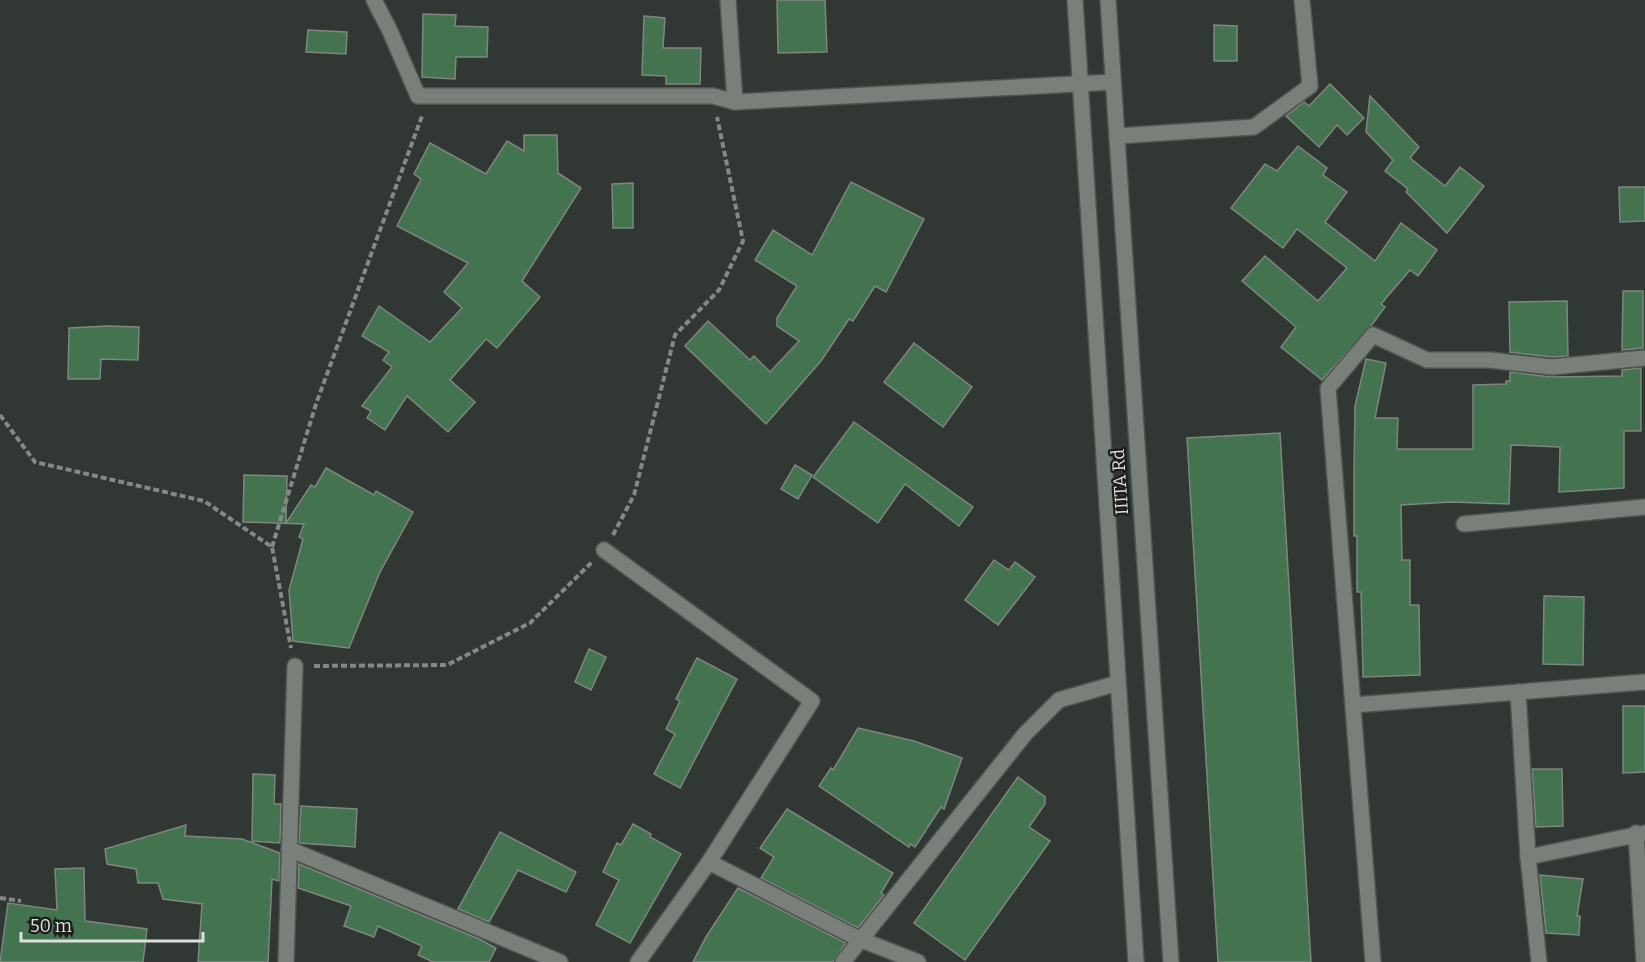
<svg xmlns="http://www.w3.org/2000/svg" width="1645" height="962" font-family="Bitter,serif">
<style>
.building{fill:#43744f;stroke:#7f8680;stroke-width:1.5}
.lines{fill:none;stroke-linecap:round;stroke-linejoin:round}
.minor-casing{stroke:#505451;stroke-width:18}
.tertiary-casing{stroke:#505451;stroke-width:18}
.path{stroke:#848985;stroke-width:4;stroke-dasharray:6 3;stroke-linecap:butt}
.minor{stroke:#79807a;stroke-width:15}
.tertiary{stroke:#79807a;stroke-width:15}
.labels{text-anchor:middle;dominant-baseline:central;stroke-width:4.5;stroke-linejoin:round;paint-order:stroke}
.street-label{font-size:18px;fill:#dcdfdd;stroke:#1b1d1b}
</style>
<rect width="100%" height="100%" fill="#313732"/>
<!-- building -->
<g class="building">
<path d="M 777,0 L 825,0 L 827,52 L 778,53 Z"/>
<path d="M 423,14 L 456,15 L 455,26 L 488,27 L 487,57 L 456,57 L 455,79 L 422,77 Z"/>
<path d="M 644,16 L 665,18 L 663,48 L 701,48 L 700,84 L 666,84 L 666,76 L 642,75 Z"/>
<path d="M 1214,25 L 1237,26 L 1237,61 L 1214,61 Z"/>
<path d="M 308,30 L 347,32 L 346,54 L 306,52 Z"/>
<path d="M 1330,84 L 1364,118 L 1347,135 L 1337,125 L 1319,147 L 1286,116 L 1304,102 L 1309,106 Z"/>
<path d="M 1370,96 L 1419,147 L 1410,158 L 1445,186 L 1460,167 L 1484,186 L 1447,233 L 1406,192 L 1408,189 L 1385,171 L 1393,160 L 1366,132 Z"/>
<path d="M 524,135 L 557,135 L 558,173 L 581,188 L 522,281 L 540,297 L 497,348 L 486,339 L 450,380 L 475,402 L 448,432 L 407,396 L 385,430 L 367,418 L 371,411 L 362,406 L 392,367 L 383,360 L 389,352 L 362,336 L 379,306 L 430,342 L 462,308 L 444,292 L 468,263 L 397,226 L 421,179 L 414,174 L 430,143 L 486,174 L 507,141 L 524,151 Z"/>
<path d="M 1298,146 L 1327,168 L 1323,175 L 1347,192 L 1325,222 L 1375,261 L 1401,223 L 1437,250 L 1418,276 L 1410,270 L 1381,304 L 1385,307 L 1371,326 L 1322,380 L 1281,347 L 1296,327 L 1242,281 L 1265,256 L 1318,301 L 1347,268 L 1297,229 L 1283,248 L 1231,208 L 1265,164 L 1277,171 Z"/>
<path d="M 851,182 L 924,219 L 886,292 L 875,286 L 853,321 L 849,319 L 821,361 L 766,424 L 685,346 L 708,321 L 750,360 L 754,356 L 770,372 L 799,341 L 777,326 L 777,318 L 797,286 L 755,260 L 773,230 L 812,255 Z"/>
<path d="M 633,183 L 633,228 L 613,228 L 612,184 Z"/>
<path d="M 1619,187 L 1645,187 L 1645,221 L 1620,222 Z"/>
<path d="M 1623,291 L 1643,291 L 1643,348 L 1622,350 Z"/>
<path d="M 1567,301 L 1568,356 L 1552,357 L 1510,352 L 1509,302 Z"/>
<path d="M 107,326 L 139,327 L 138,360 L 101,359 L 100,379 L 68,379 L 69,328 Z"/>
<path d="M 914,343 L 972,387 L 943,427 L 884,382 Z"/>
<path d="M 1366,359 L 1386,363 L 1375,418 L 1398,418 L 1397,449 L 1473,449 L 1473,385 L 1506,384 L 1506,381 L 1510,381 L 1510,372 L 1551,377 L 1622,376 L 1622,370 L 1641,368 L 1641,431 L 1624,431 L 1624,488 L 1559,492 L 1560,447 L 1511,445 L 1509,504 L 1451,502 L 1401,505 L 1402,560 L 1410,560 L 1410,605 L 1419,605 L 1420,675 L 1363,677 L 1361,592 L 1357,592 L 1357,536 L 1354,536 L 1354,470 L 1355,406 Z"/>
<path d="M 854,422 L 973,507 L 959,526 L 905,484 L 878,523 L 813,477 Z"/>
<path d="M 1280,433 L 1311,962 L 1218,962 L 1187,438 Z"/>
<path d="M 795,465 L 812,475 L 798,499 L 781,489 Z"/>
<path d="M 326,468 L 374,495 L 376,491 L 413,512 L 380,572 L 349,648 L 293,641 L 289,590 L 303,539 L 299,537 L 304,524 L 243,522 L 244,475 L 287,476 L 286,523 L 311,485 L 315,487 Z"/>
<path d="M 994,560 L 1009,570 L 1015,562 L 1035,577 L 998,625 L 965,600 Z"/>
<path d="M 1544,596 L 1584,597 L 1583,665 L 1543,664 Z"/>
<path d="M 589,649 L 606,657 L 591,690 L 575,682 Z"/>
<path d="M 697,658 L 737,679 L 680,788 L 654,774 L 675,734 L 666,729 L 680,701 L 676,699 Z"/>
<path d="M 1623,706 L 1645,706 L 1645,772 L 1623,773 Z"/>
<path d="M 858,728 L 914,741 L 962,758 L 944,809 L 941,807 L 915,847 L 910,844 L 909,847 L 819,786 L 831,768 L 833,770 Z"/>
<path d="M 1532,769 L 1562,769 L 1563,826 L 1536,827 Z"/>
<path d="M 253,774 L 275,775 L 274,804 L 281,804 L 280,843 L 252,841 Z"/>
<path d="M 1018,777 L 1045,797 L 1045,804 L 1029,827 L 1050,841 L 965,960 L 914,923 Z"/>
<path d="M 301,806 L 357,809 L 355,847 L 299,843 Z"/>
<path d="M 787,809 L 893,873 L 881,893 L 884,895 L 858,928 L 761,878 L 774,857 L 760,848 Z"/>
<path d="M 633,824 L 651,834 L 650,837 L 681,854 L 630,943 L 596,925 L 619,880 L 603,872 L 617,843 L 621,845 Z"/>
<path d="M 186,825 L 185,836 L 242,839 L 280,853 L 279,881 L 272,879 L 268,962 L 198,962 L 202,904 L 163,899 L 158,883 L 138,883 L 136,869 L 107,864 L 105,849 Z"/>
<path d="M 500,832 L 576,872 L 566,892 L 518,870 L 489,922 L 458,909 Z"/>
<path d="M 299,864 L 479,939 L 496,948 L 489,962 L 433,962 L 418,955 L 422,946 L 378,926 L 374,937 L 344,926 L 351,906 L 298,888 Z"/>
<path d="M 84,868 L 85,921 L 147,929 L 143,962 L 0,962 L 8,903 L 57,910 L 55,869 Z"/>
<path d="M 1540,875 L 1583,879 L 1577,916 L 1580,916 L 1579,935 L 1546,933 Z"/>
<path d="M 738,888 L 846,943 L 833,962 L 693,962 L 706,937 Z"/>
</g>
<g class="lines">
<defs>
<g id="minor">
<path d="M 374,0 L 390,31 L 418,96 L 713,96 L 735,102 L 1113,82"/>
<path d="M 728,0 L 735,102"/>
<path d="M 1117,136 L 1254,127 L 1310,86 L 1302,0"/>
<path d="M 1464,524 L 1645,507"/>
<path d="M 604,550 L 812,701 L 709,862 L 638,962"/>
<path d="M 1518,692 L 1528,857 L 1539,962"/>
<path d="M 1354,705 L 1645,682"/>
<path d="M 1636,833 L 1644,962"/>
<path d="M 289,849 L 560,962"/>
<path d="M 1528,857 L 1645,833"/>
<path d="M 709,862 L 859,939 L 918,962"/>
<path d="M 286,962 L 295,666"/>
<path d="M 843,962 L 1025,734 L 1059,700 L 1118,683"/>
<path d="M 1373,962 L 1328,388 L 1373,335 L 1427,360 L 1489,360 L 1552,367 L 1645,358"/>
</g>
<g id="tertiary">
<path d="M 1075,0 L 1136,962"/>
<path d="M 1108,0 L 1171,962"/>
</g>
</defs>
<!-- minor casing -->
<use href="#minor" class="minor-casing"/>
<!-- tertiary casing -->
<use href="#tertiary" class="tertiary-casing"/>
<!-- path -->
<g class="path">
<path d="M 0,415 L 35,462 L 204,501 L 272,547 L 291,648"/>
<path d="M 613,535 L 634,495 L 675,335 L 719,290 L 743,241 L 717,117"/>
<path d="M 272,547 L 316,404 L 422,116"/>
<path d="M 314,666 L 447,665 L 530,623 L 592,562"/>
<path d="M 0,898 L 21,901"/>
</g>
<!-- minor -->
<use href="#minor" class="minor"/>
<!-- tertiary -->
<use href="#tertiary" class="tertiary"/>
</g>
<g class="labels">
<!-- street labels -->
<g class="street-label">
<text transform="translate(1120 482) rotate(-94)">IIITA Rd</text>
</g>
</g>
<!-- scale -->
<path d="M21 932v9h182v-9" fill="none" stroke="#dcdfdd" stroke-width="3"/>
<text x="30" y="932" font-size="18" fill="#dcdfdd" stroke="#1b1d1b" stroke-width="4.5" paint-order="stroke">50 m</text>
</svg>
